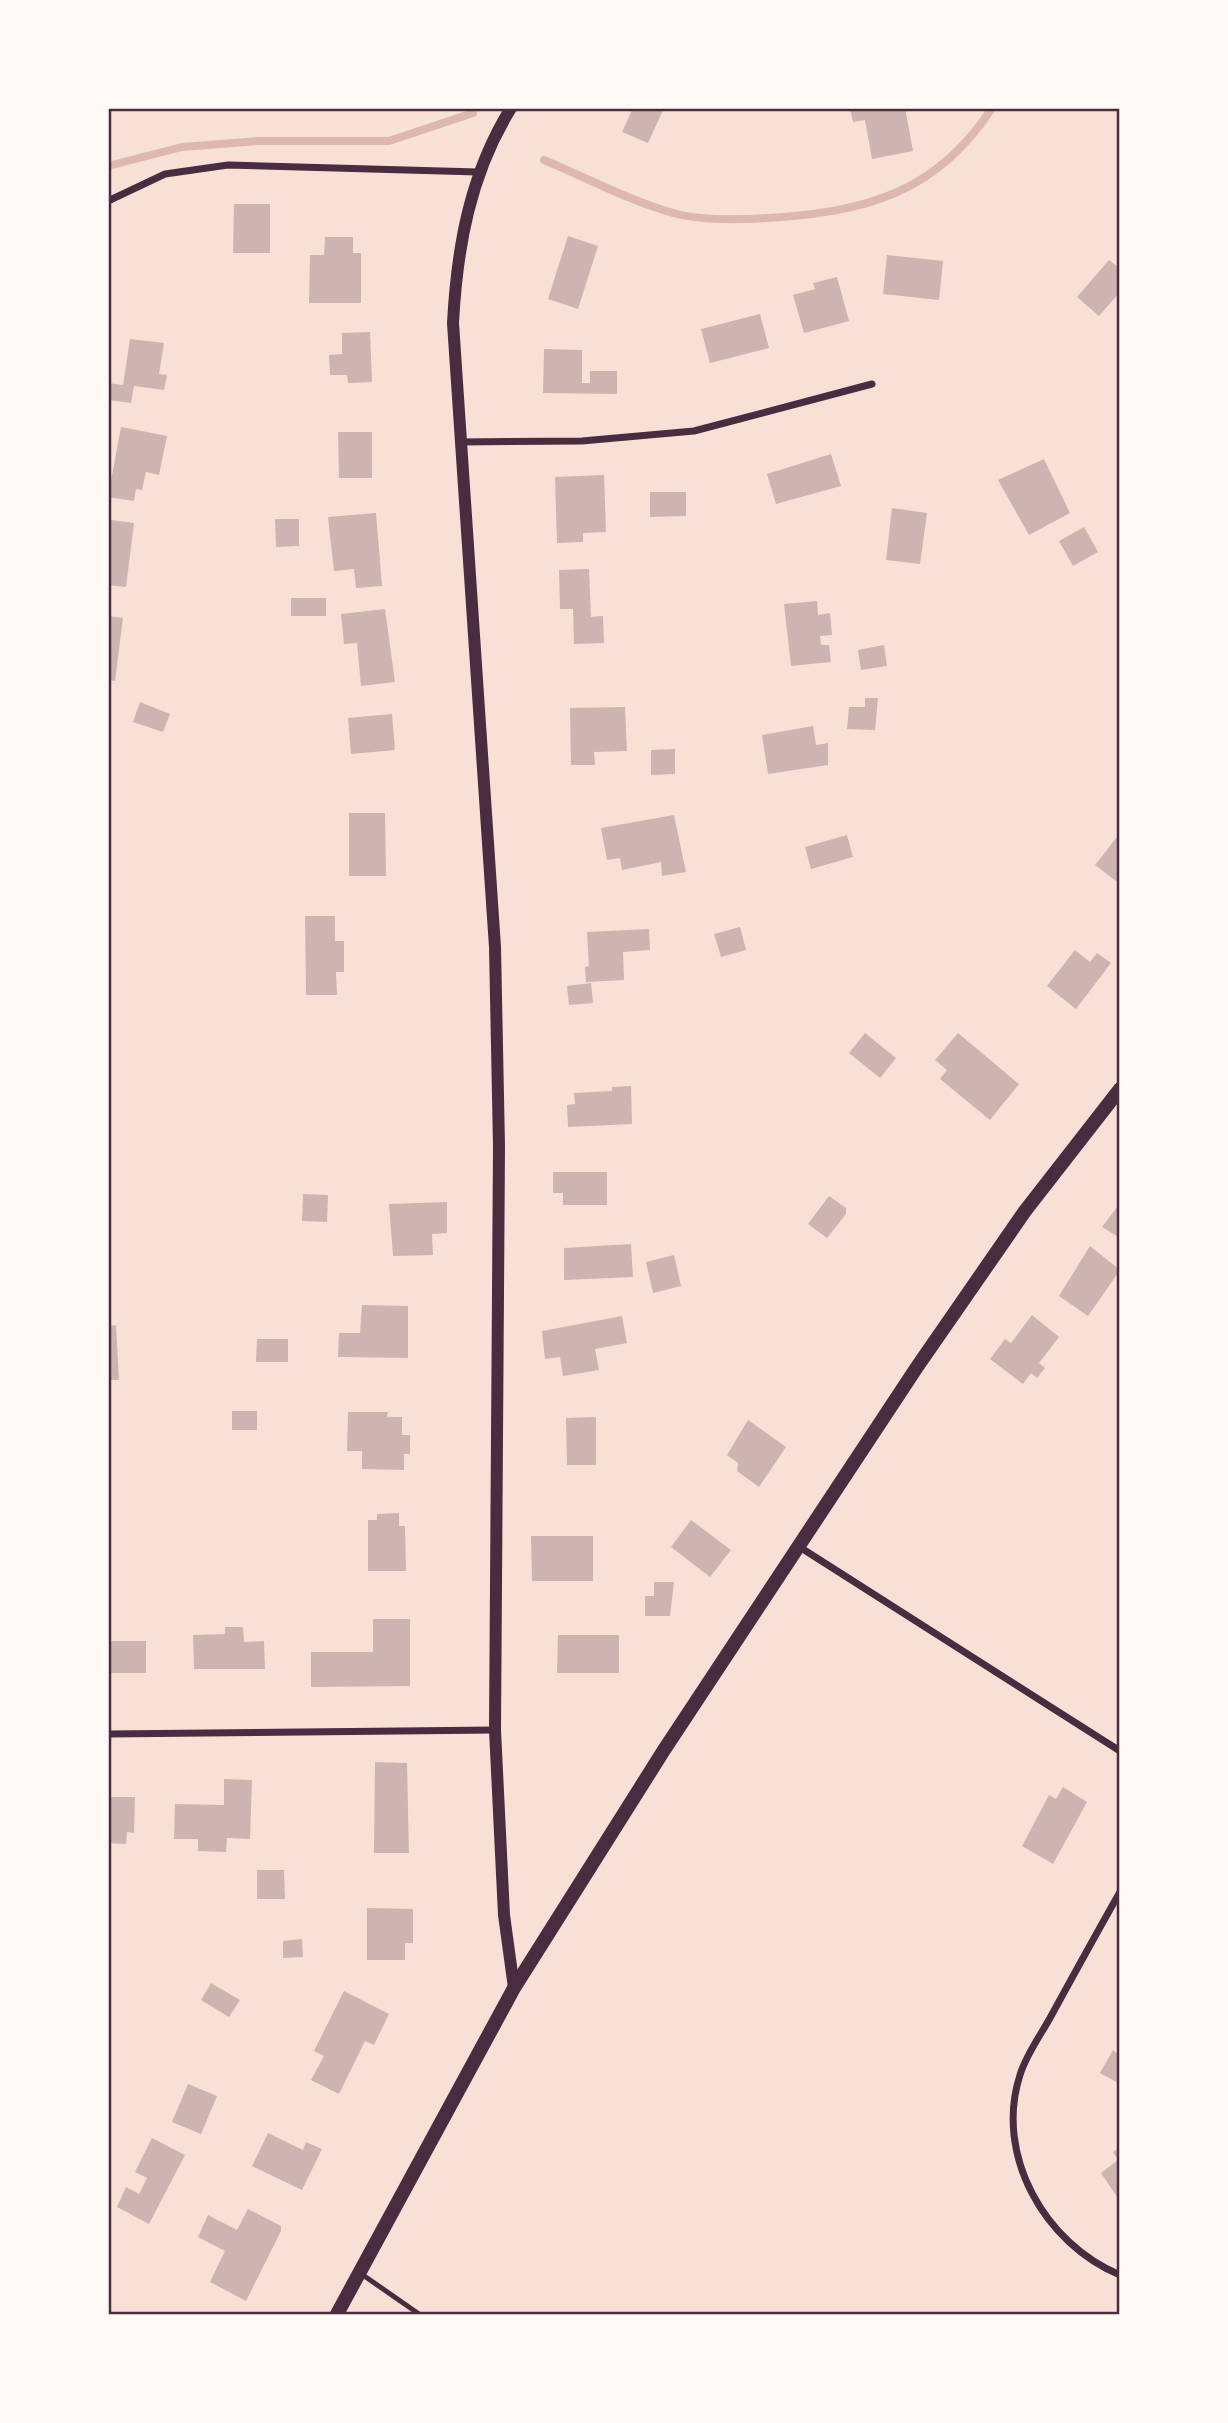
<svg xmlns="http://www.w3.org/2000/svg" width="1228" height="2423" font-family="Roboto,sans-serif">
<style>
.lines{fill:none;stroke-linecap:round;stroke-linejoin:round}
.stream{stroke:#dcb8b0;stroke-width:8}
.building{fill:#ccb4b1}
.service{stroke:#4a2c40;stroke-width:5}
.minor{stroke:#4a2c40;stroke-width:7}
.tertiary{stroke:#4a2c40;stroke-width:12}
.secondary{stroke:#4a2c40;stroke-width:14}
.neatline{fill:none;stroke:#4a2c40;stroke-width:2.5}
</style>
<rect width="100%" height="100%" fill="#f7e1d7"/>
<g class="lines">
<!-- stream -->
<g class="stream">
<path d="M 544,160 C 585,177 630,201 673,213 C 702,221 738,220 768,218 C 864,212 936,194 992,108"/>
<path d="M 108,166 L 182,147 L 258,141 L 389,141 L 473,113"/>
</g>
</g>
<!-- building -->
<g class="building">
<path d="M 633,108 L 664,108 L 648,143 L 622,132 Z"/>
<path d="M 850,108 L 905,108 L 913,151 L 872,159 L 865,120 L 853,122 Z"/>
<path d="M 234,204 L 270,204 L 270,253 L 233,253 Z"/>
<path d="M 568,236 L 598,246 L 578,309 L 548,299 Z"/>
<path d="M 325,237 L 353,237 L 353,253 L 361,253 L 361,303 L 309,303 L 310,255 L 324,255 Z"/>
<path d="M 887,255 L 943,261 L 939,300 L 883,294 Z"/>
<path d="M 1109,260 L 1120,269 L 1120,292 L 1099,316 L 1077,297 Z"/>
<path d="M 837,277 L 849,321 L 804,333 L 793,295 L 815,289 L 813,283 Z"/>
<path d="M 760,314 L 769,348 L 710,363 L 701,329 Z"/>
<path d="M 370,332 L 372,382 L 348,383 L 347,375 L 330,375 L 329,355 L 342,354 L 342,333 Z"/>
<path d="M 130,339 L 164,343 L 159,374 L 167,375 L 164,390 L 134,386 L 131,403 L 108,400 L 108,383 L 123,385 Z"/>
<path d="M 544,349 L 582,350 L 582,383 L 590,383 L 590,371 L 617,371 L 617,394 L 543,393 Z"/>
<path d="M 121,427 L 167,436 L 159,475 L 146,472 L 142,490 L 136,489 L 134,501 L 108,497 Z"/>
<path d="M 338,432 L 372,432 L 372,478 L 339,478 Z"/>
<path d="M 831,454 L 841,486 L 776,504 L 767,474 Z"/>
<path d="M 1044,459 L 1070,513 L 1029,535 L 998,480 Z"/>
<path d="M 604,475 L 606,532 L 583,533 L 583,542 L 557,543 L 555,477 Z"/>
<path d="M 650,492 L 686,492 L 686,516 L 650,517 Z"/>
<path d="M 892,508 L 927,513 L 920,564 L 886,560 Z"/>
<path d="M 376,513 L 382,586 L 356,588 L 354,569 L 334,571 L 328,517 Z"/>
<path d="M 275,519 L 299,519 L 299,546 L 276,547 Z"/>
<path d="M 111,520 L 134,523 L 126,587 L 108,585 L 108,531 Z"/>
<path d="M 1084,527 L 1098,552 L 1073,566 L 1059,541 Z"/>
<path d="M 589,569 L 591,617 L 603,616 L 604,643 L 574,644 L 573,609 L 560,609 L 559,570 Z"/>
<rect x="291" y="598" width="35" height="18"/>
<path d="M 817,601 L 818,615 L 830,613 L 832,635 L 820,636 L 821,645 L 829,645 L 831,662 L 791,666 L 784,604 Z"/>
<path d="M 385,609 L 395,682 L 361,686 L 357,643 L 344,644 L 341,614 Z"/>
<path d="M 108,616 L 123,618 L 115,681 L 108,680 Z"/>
<path d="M 884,645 L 887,666 L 861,670 L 858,650 Z"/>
<path d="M 865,698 L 878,698 L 875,730 L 847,729 L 849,707 L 865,707 Z"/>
<path d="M 140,702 L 170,714 L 163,732 L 133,722 Z"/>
<path d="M 625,707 L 627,751 L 594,752 L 595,765 L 571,765 L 570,708 Z"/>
<path d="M 392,714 L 395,750 L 351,754 L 348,718 Z"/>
<path d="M 813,726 L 816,745 L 828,743 L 828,765 L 768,774 L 762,735 Z"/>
<path d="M 675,749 L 675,774 L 651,775 L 651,750 Z"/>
<path d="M 349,813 L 385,813 L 386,876 L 349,876 Z"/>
<path d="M 674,815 L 686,872 L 662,876 L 661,862 L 622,870 L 620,858 L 607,860 L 601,828 Z"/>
<path d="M 847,835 L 853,857 L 811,869 L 805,847 Z"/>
<path d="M 1117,837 L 1120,840 L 1120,884 L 1095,865 Z"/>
<path d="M 305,916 L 335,916 L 335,941 L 344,941 L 344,972 L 336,972 L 337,995 L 306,995 Z"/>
<path d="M 740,927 L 746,950 L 721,957 L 714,934 Z"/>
<path d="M 649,929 L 650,950 L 623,952 L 624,980 L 586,982 L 585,967 L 589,966 L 587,932 Z"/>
<path d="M 1075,950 L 1090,962 L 1097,953 L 1111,963 L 1076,1009 L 1047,986 Z"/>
<path d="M 591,983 L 593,1003 L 569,1005 L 567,986 Z"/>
<path d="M 865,1033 L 896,1058 L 880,1078 L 849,1053 Z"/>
<path d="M 958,1033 L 1019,1084 L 990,1120 L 940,1079 L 947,1070 L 935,1060 Z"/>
<path d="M 631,1086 L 632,1124 L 568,1127 L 567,1105 L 575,1104 L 574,1093 L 612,1091 L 612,1087 Z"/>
<path d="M 553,1172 L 607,1172 L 607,1205 L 563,1205 L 563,1193 L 553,1193 Z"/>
<path d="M 303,1194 L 328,1195 L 327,1222 L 302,1221 Z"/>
<path d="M 829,1196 L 846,1208 L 846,1214 L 827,1238 L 808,1224 Z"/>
<path d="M 447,1202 L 447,1233 L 432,1234 L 433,1255 L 393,1256 L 389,1204 Z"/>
<path d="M 1120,1203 L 1120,1238 L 1102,1227 Z"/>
<path d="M 631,1244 L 633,1277 L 564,1280 L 564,1248 Z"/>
<path d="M 1090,1246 L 1120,1270 L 1088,1316 L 1059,1296 Z"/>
<path d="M 674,1255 L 681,1286 L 653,1293 L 646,1262 Z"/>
<path d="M 362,1305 L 408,1306 L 408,1358 L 338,1357 L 339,1333 L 360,1333 Z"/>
<path d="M 1032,1315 L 1059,1337 L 1039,1363 L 1045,1368 L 1037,1378 L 1031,1373 L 1023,1384 L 990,1359 L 1005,1339 L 1011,1343 Z"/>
<path d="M 622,1316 L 627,1343 L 595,1349 L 599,1370 L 563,1376 L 560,1357 L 545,1359 L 542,1331 Z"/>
<path d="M 116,1325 L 119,1380 L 108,1380 L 108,1326 Z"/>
<path d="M 257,1339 L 288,1339 L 288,1362 L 256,1362 Z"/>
<rect x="232" y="1411" width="25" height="19"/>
<path d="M 348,1412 L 388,1412 L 387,1417 L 402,1417 L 402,1435 L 410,1435 L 410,1454 L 404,1454 L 404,1470 L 362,1469 L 362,1451 L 347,1451 Z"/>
<path d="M 596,1417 L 596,1465 L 567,1465 L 566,1418 Z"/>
<path d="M 748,1420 L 786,1447 L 759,1487 L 737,1471 L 738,1463 L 727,1455 Z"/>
<path d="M 399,1513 L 399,1526 L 405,1526 L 406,1571 L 368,1571 L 368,1520 L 377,1520 L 377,1514 Z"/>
<path d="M 691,1520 L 731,1550 L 710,1577 L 671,1547 Z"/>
<path d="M 531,1536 L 593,1536 L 593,1581 L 532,1581 Z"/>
<path d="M 654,1582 L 674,1582 L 670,1616 L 645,1616 L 645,1596 L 654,1596 Z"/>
<path d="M 373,1619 L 410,1619 L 410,1686 L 311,1687 L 311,1652 L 373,1652 Z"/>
<path d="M 225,1627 L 243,1627 L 244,1642 L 264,1641 L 265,1669 L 194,1669 L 193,1635 L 225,1634 Z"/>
<path d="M 558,1635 L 619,1635 L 619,1673 L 557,1673 Z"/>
<rect x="108" y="1641" width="38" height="32"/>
<path d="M 375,1762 L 407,1763 L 409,1853 L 374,1853 Z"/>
<path d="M 224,1779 L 252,1780 L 250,1839 L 227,1838 L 226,1852 L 198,1851 L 198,1839 L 174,1839 L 175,1804 L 224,1805 Z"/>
<path d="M 1063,1787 L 1087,1802 L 1053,1864 L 1022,1846 L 1049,1795 L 1056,1799 Z"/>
<path d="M 108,1797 L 135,1797 L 134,1833 L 127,1832 L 126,1844 L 108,1843 Z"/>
<path d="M 257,1870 L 284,1870 L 285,1899 L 257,1899 Z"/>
<path d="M 367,1908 L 413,1909 L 413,1943 L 405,1943 L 405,1960 L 367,1960 Z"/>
<path d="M 302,1939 L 303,1957 L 283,1958 L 283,1941 Z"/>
<path d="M 211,1983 L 240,2000 L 229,2017 L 201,2000 Z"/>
<path d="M 344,1991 L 389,2014 L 374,2045 L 365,2041 L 339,2094 L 311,2080 L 324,2056 L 314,2051 Z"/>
<path d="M 1113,2050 L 1120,2056 L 1120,2084 L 1100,2073 Z"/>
<path d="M 188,2084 L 217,2096 L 201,2134 L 172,2122 Z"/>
<path d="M 268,2133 L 303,2150 L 306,2142 L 322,2149 L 302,2190 L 252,2166 Z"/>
<path d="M 152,2138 L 185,2155 L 149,2224 L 117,2207 L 126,2187 L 139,2194 L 147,2178 L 135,2172 Z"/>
<path d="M 1120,2147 L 1120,2201 L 1101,2173 L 1118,2160 L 1113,2152 Z"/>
<path d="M 248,2209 L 281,2226 L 281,2231 L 246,2301 L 210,2282 L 225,2251 L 198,2237 L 208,2215 L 237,2230 Z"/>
</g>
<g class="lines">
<!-- service -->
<path class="service" d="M 360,2273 L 419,2314"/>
<!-- minor -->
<g class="minor">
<path d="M 108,201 L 165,174 L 228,165 L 478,172"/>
<path d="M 460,442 L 582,441 L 694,431 L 872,384"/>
<path d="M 798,1546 L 1120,1751"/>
<path d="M 108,1734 L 495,1730"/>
<path d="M 1120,1892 C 1096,1934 1073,1976 1050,2018 C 1040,2036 1026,2055 1020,2075 C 994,2155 1045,2244 1120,2275"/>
</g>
<!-- tertiary -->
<path class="tertiary" d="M 511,108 C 470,174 457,247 453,323 L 495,947 L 499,1146 L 495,1730 L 504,1915 L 514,1988"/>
<!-- secondary -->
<path class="secondary" d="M 337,2314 L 514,1988 L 664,1750 L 917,1367 L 1025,1211 L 1120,1089"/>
</g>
<!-- border -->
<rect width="1228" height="2423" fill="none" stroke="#fffaf5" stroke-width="220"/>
<rect x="110" y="110" width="1008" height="2203" class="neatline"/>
</svg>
